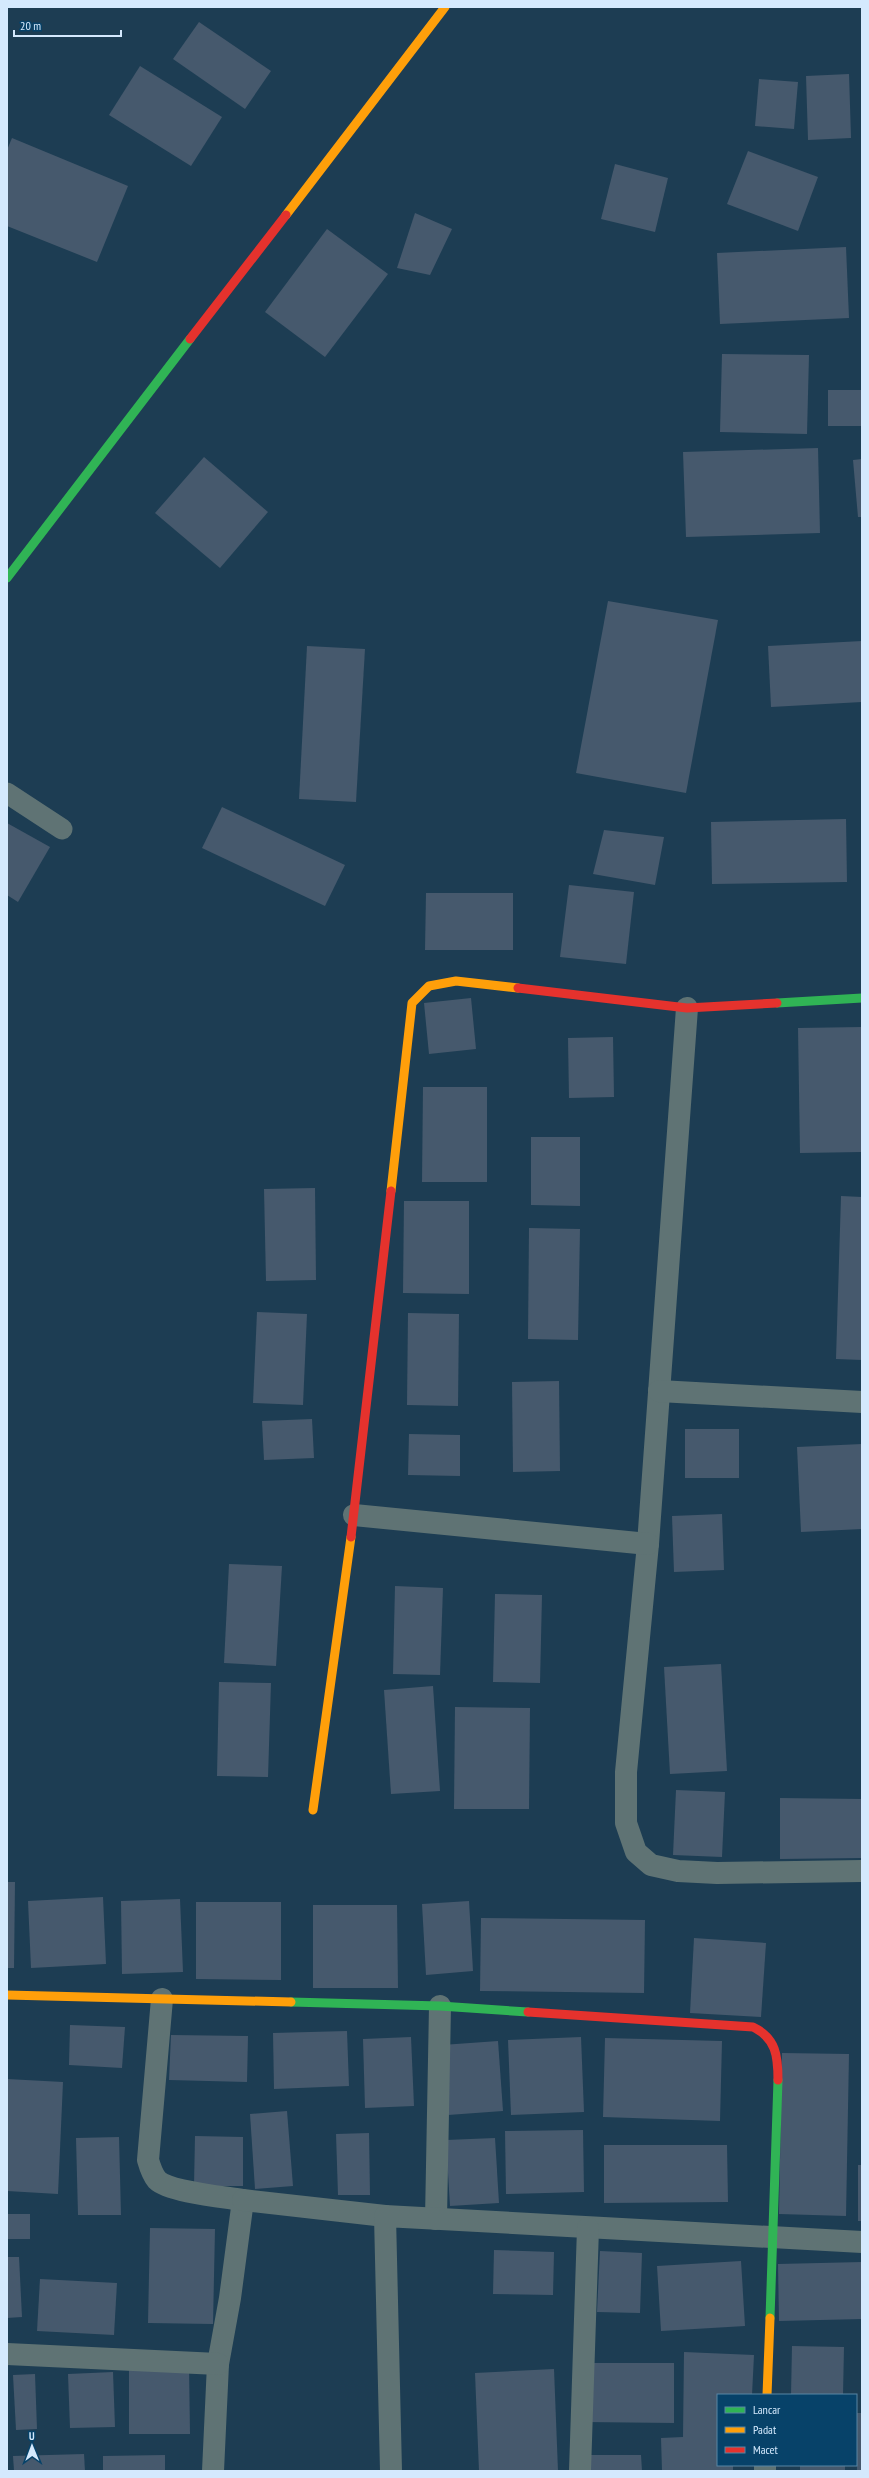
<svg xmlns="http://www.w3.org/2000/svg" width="869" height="2478" font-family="'PT Sans Narrow',sans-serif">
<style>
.building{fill:#46596d}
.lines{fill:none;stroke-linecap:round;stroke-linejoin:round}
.lane{stroke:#5f7374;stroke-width:21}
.street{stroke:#5f7374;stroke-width:22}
.fast{stroke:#30b455;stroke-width:9}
.slow{stroke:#ff9f0a;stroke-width:9}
.jam{stroke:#e5322d;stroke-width:9}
</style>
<rect width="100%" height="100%" fill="#1d3d53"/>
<!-- building -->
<g class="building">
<path d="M 199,22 L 271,71 L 245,109 L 173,59 Z"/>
<path d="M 140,66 L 222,117 L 191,166 L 109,115 Z"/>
<path d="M 849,74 L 851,138 L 808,140 L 806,76 Z"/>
<path d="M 759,79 L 798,82 L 794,129 L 755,126 Z"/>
<path d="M 12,138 L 128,186 L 97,262 L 7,226 L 7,150 Z"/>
<path d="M 748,151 L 818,177 L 798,231 L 727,204 Z"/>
<path d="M 615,164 L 668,178 L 655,232 L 601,219 Z"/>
<path d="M 415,213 L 452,229 L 430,275 L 397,268 Z"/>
<path d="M 327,229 L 388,274 L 325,357 L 265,312 Z"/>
<path d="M 846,247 L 849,318 L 720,324 L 717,253 Z"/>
<path d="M 722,354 L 809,355 L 807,434 L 720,432 Z"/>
<rect x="828" y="390" width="34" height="36"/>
<path d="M 818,448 L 820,533 L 686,537 L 683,452 Z"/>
<path d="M 204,457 L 268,512 L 220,568 L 155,513 Z"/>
<path d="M 862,459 L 862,517 L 858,517 L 853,460 Z"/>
<path d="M 608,601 L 718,620 L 686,793 L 576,773 Z"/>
<path d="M 862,641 L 862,702 L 771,707 L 768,646 Z"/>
<path d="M 307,646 L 365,649 L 356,802 L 299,799 Z"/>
<path d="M 222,807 L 345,865 L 325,906 L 202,848 Z"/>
<path d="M 846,819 L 847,882 L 712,884 L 711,822 Z"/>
<path d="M 7,823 L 50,847 L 18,902 L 7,895 Z"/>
<path d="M 604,830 L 664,837 L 655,885 L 593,874 Z"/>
<path d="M 569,885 L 634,892 L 626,964 L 560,957 Z"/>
<path d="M 426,893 L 513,893 L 513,950 L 425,950 Z"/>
<path d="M 471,998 L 476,1049 L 429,1054 L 424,1003 Z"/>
<path d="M 862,1027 L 862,1152 L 800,1153 L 798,1028 Z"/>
<path d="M 613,1037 L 614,1097 L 569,1098 L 568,1038 Z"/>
<path d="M 423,1087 L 487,1087 L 487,1182 L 422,1182 Z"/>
<path d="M 531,1137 L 580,1137 L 580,1206 L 531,1205 Z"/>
<path d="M 315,1188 L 316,1280 L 266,1281 L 264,1189 Z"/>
<path d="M 841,1196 L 862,1197 L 862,1360 L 836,1359 Z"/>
<path d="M 404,1201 L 469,1201 L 469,1294 L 403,1293 Z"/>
<path d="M 529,1228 L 580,1229 L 578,1340 L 528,1339 Z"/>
<path d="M 257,1312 L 307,1314 L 303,1405 L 253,1403 Z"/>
<path d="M 408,1313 L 459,1314 L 458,1406 L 407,1405 Z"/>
<path d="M 559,1381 L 560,1471 L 513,1472 L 512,1382 Z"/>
<path d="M 312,1419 L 314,1458 L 264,1460 L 262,1421 Z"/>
<rect x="685" y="1429" width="54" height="49"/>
<path d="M 409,1434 L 460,1435 L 460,1476 L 408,1475 Z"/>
<path d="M 862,1444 L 862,1529 L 801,1532 L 797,1447 Z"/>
<path d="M 722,1514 L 724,1570 L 674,1572 L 672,1516 Z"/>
<path d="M 229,1564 L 282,1566 L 276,1666 L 224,1663 Z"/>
<path d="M 395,1586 L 443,1588 L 440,1675 L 393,1674 Z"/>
<path d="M 495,1594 L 542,1595 L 540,1683 L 493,1682 Z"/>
<path d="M 721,1664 L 727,1771 L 670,1774 L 664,1667 Z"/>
<path d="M 219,1682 L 271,1683 L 268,1777 L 217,1776 Z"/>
<path d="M 433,1686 L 440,1791 L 391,1794 L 384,1690 Z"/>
<path d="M 455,1707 L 530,1708 L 529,1809 L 454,1809 Z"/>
<path d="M 676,1790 L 725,1792 L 722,1857 L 673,1855 Z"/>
<path d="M 780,1798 L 862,1799 L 862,1858 L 780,1859 Z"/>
<path d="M 7,1882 L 15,1882 L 14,1968 L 7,1968 Z"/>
<path d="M 103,1897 L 106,1964 L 31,1968 L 28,1901 Z"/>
<path d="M 180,1899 L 183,1972 L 122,1974 L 121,1901 Z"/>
<path d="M 469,1901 L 473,1971 L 426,1975 L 422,1904 Z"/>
<path d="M 196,1902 L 281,1902 L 281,1980 L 196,1979 Z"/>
<path d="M 313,1905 L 397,1905 L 398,1988 L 313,1988 Z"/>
<path d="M 481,1918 L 645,1920 L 644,1993 L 480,1991 Z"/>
<path d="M 694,1938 L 766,1943 L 761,2017 L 690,2013 Z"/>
<path d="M 70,2025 L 125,2027 L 122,2068 L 69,2065 Z"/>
<path d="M 347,2031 L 349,2086 L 274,2089 L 273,2033 Z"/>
<path d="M 171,2035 L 248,2036 L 247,2082 L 169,2080 Z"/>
<path d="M 411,2037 L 414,2106 L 365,2108 L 363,2039 Z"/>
<path d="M 581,2037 L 584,2112 L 511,2115 L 508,2040 Z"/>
<path d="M 605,2038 L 722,2041 L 720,2121 L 603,2117 Z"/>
<path d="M 498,2041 L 503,2111 L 448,2115 L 442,2045 Z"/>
<path d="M 782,2053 L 849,2054 L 846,2216 L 779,2214 Z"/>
<path d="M 7,2079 L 63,2082 L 58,2194 L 7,2191 Z"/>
<path d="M 287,2111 L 293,2186 L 255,2189 L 250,2114 Z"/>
<path d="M 583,2130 L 584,2192 L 506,2194 L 505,2131 Z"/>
<path d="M 369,2133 L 370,2195 L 338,2195 L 336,2134 Z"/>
<path d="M 195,2136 L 243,2137 L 243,2186 L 194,2186 Z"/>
<path d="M 119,2137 L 121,2215 L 78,2215 L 76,2138 Z"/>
<path d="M 495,2138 L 499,2203 L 450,2206 L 446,2140 Z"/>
<path d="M 604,2145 L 727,2145 L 728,2202 L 604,2203 Z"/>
<rect x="858" y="2165" width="4" height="56"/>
<rect x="7" y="2214" width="23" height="25"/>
<path d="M 150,2228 L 215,2229 L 213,2324 L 148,2323 Z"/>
<path d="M 494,2250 L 554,2252 L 553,2295 L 493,2294 Z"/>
<path d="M 600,2251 L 642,2253 L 640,2313 L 597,2312 Z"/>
<path d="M 7,2257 L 19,2257 L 22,2317 L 7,2318 Z"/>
<path d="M 741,2261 L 745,2326 L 661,2331 L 657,2266 Z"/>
<path d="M 862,2262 L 862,2319 L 779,2321 L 778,2264 Z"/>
<path d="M 40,2279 L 117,2283 L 114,2335 L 37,2331 Z"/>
<path d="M 792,2346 L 844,2347 L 843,2395 L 791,2395 Z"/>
<path d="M 684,2352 L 754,2355 L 752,2395 L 718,2395 L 718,2465 L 733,2465 L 733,2471 L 662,2471 L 661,2438 L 683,2437 Z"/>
<path d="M 584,2363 L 674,2363 L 674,2423 L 584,2422 Z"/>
<path d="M 129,2365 L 189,2365 L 190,2434 L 129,2434 Z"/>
<path d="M 554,2369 L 558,2471 L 479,2471 L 475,2373 Z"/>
<path d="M 113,2372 L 115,2427 L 70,2428 L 68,2374 Z"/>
<path d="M 35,2374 L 37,2429 L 16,2430 L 13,2375 Z"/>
<path d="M 856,2413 L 862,2413 L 862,2471 L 857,2471 Z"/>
<path d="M 84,2454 L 85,2471 L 14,2471 L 13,2456 Z"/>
<path d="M 165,2455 L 165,2471 L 103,2471 L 103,2456 Z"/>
<path d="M 591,2455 L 641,2455 L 642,2471 L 591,2471 Z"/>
<rect x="800" y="2465" width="45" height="6"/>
</g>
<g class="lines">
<!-- lane -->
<path class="lane" d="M 7,793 L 62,829"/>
<!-- street -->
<g class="street">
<path d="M 687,1008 L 648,1544 L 626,1772 L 626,1823 L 636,1852 L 651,1865 L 678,1871 L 717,1873 L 862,1871"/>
<path d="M 659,1391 L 862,1402"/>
<path d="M 354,1515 L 648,1544"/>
<path d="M 162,1999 L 148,2160 C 150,2167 152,2174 157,2180 C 169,2192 225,2197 243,2200 L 230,2298 L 218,2364 L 213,2471"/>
<path d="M 243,2200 L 385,2216"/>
<path d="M 436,2219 L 440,2006"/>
<path d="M 7,2354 L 218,2364"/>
<path d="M 391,2471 L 385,2216 L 862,2242"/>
<path d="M 580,2471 L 588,2228"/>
<path d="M 765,2471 L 765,2465"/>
</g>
<!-- fast -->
<g class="fast">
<path d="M 7,578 L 190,339"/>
<path d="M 777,1003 L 862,998"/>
<path d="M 291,2002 L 440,2006 L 528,2012"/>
<path d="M 770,2318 L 778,2080"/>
</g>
<!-- slow -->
<g class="slow">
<path d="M 286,215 L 445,7"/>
<path d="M 391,1191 L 412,1003 L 429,986 L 456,981 L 518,988"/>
<path d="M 313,1810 L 351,1537"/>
<path d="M 7,1995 L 291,2002"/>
<path d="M 767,2395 L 770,2318"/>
</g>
<!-- jam -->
<g class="jam">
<path d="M 190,339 L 286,215"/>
<path d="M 518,988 L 687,1008 L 777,1003"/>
<path d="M 351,1537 L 391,1191"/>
<path d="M 528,2012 L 753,2027 C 776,2038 778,2056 778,2080"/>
</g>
</g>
<!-- border -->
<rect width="869" height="2478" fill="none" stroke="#d4e9fd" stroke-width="16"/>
<!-- legend -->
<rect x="717" y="2394" width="140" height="72" fill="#074269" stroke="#5985a4"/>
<rect x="725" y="2407" width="20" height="6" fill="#30b455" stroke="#5985a4"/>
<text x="753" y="2414" font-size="12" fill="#d4e9fd">Lancar</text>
<rect x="725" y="2427" width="20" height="6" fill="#ff9f0a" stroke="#5985a4"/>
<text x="753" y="2434" font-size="12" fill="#d4e9fd">Padat</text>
<rect x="725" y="2447" width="20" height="6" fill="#e5322d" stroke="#5985a4"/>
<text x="753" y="2454" font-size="12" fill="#d4e9fd">Macet</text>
<!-- north arrow -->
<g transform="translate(32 2446) rotate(359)" stroke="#074269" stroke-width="3" paint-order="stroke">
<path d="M0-3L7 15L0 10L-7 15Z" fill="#d4e9fd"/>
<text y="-6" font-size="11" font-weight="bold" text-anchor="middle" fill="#d4e9fd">U</text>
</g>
<!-- scale -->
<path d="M14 30v6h107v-6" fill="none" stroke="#d4e9fd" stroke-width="2"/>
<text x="20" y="30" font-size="12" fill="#d4e9fd" stroke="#074269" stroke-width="3" paint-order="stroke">20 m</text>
</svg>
